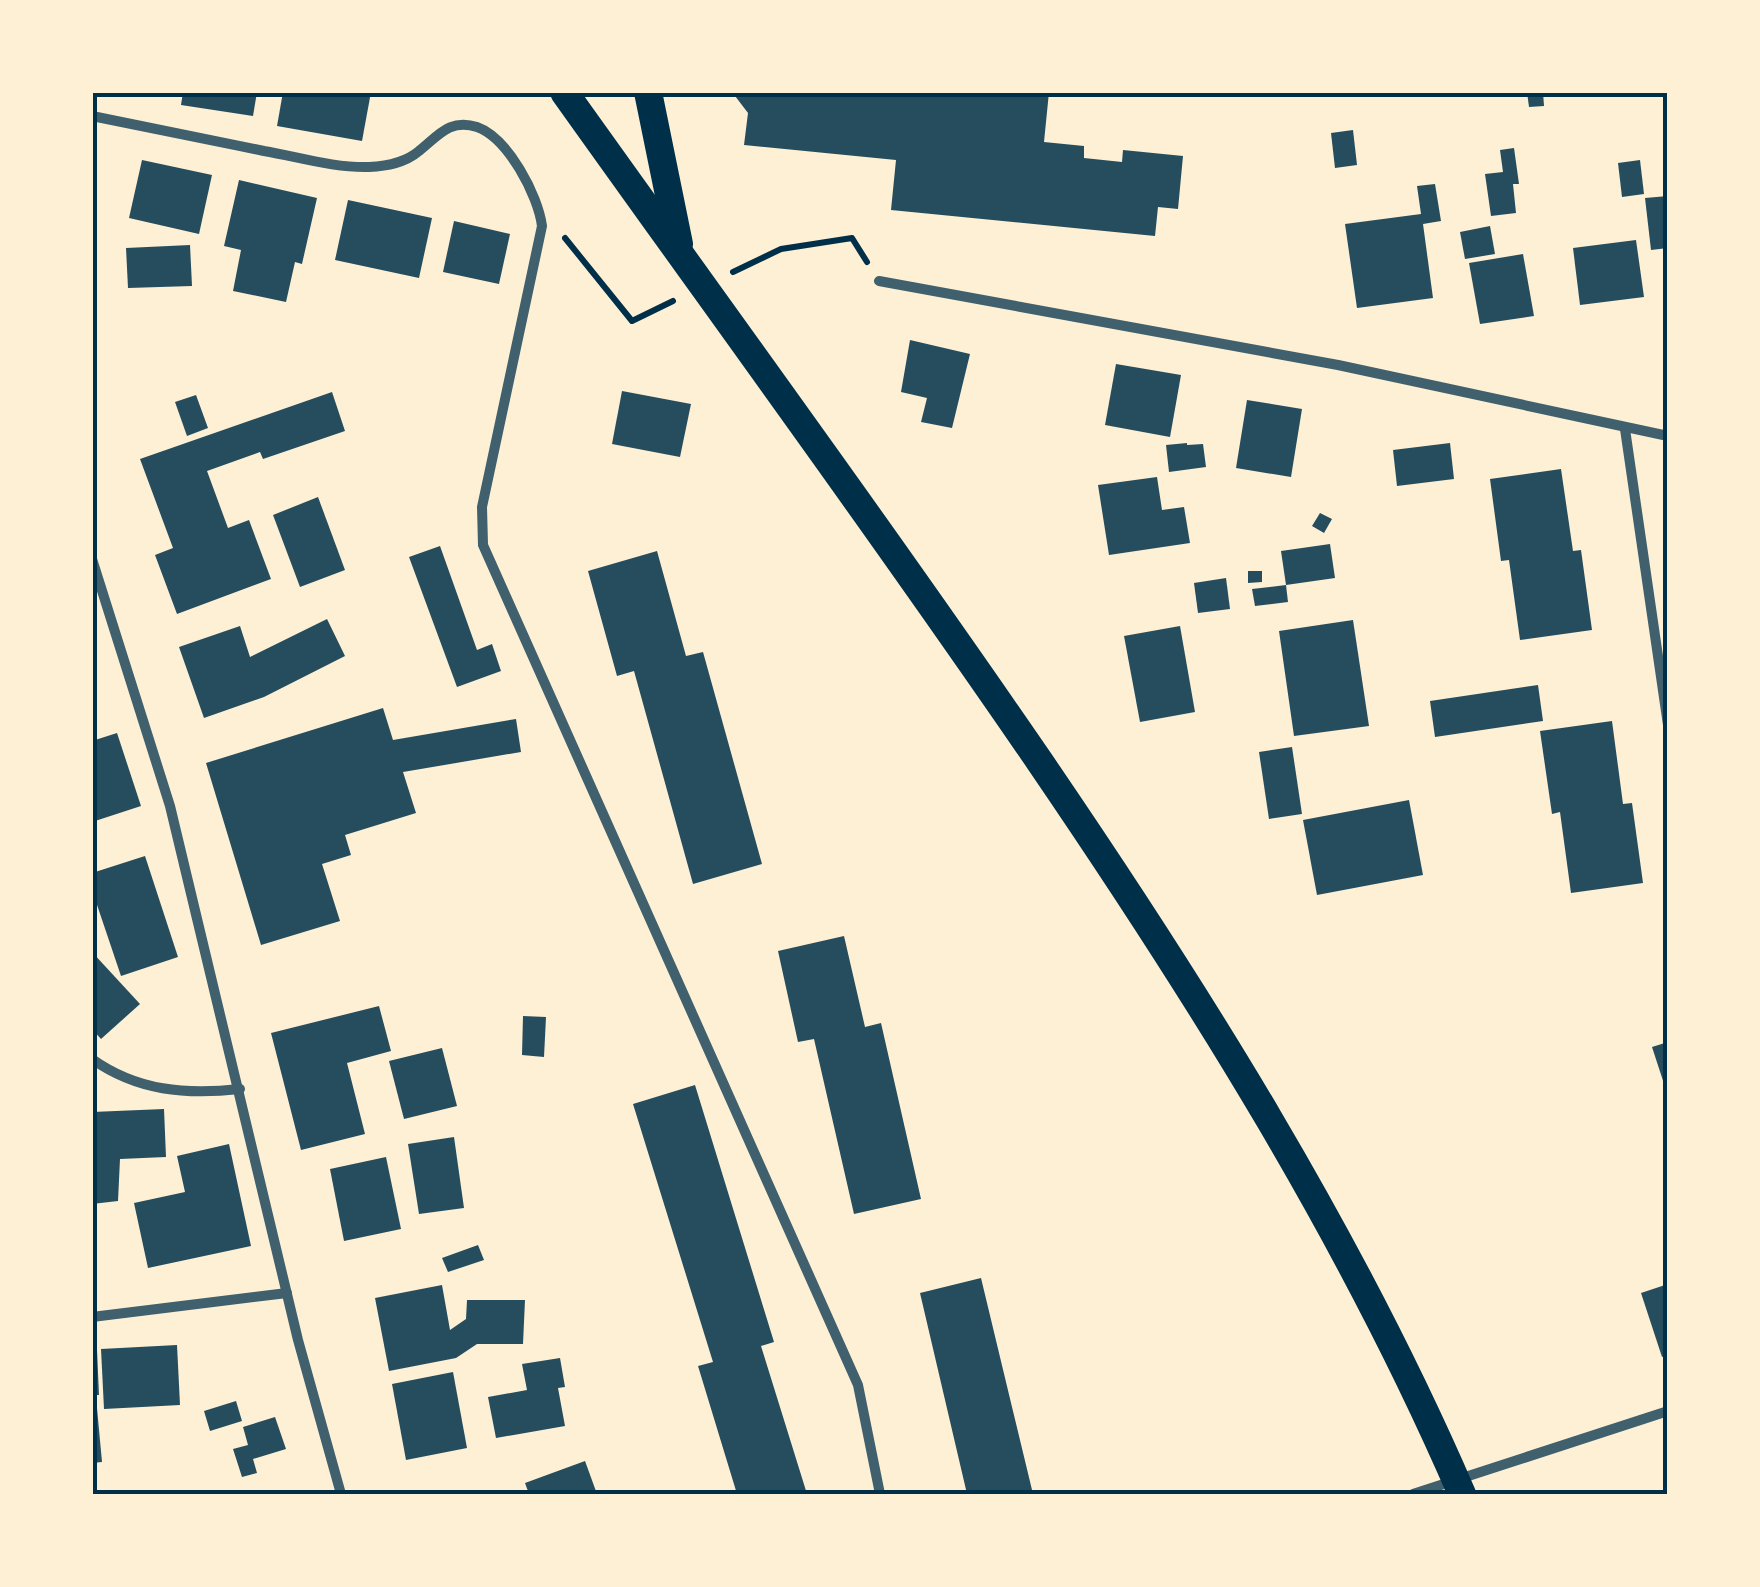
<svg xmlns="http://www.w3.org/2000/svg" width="1760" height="1587" font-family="Lora,serif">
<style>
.building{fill:#264d5e}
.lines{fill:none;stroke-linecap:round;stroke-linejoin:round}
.path{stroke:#003049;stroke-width:6}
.minor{stroke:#3f606c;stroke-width:10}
.trunk{stroke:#003049;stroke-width:28}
.neatline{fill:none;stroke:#003049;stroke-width:4}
</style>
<rect width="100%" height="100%" fill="#fdf0d5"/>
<!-- building -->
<g class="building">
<path d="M 183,92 L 257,92 L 253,116 L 181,105 Z"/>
<path d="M 283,92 L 371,92 L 362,141 L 277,126 Z"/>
<path d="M 732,92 L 1049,92 L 1044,142 L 1084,146 L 1084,158 L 1122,162 L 1123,150 L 1183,156 L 1178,209 L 1158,207 L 1155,236 L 891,210 L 896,160 L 744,145 L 748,113 Z"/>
<path d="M 1527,92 L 1543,92 L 1544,106 L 1529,107 Z"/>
<path d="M 1353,130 L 1357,165 L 1335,168 L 1331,133 Z"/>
<path d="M 1514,148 L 1519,184 L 1513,184 L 1516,213 L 1491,216 L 1485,174 L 1503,172 L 1500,150 Z"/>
<path d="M 142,160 L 212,175 L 199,234 L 129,218 Z"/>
<path d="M 1640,160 L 1644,194 L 1622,197 L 1618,163 Z"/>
<path d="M 239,180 L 317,198 L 302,264 L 295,262 L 286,302 L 233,291 L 241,250 L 224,246 Z"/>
<path d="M 1435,184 L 1441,221 L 1423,224 L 1433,298 L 1357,308 L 1345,224 L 1421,214 L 1417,186 Z"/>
<path d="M 1668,196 L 1668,248 L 1651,250 L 1645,198 Z"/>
<path d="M 348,200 L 432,218 L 419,278 L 335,260 Z"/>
<path d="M 454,221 L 510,234 L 499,284 L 443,272 Z"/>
<path d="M 1490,226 L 1495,254 L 1465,259 L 1460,232 Z"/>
<path d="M 1636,240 L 1644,297 L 1580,305 L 1573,248 Z"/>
<path d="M 190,245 L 192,286 L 128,288 L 126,248 Z"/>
<path d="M 1523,254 L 1534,316 L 1480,324 L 1469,263 Z"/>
<path d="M 910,340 L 970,354 L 952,428 L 921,422 L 927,398 L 901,392 Z"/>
<path d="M 1116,364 L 1181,375 L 1170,437 L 1105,425 Z"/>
<path d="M 622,391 L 691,404 L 680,457 L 612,444 Z"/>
<path d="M 332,392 L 345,431 L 263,459 L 260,452 L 207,471 L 228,528 L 249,520 L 271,579 L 177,614 L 155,555 L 173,548 L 140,459 Z"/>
<path d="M 196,395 L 208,428 L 187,436 L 175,402 Z"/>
<path d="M 1247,400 L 1302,409 L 1291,477 L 1236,468 Z"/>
<path d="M 1187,443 L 1187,445 L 1203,444 L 1206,467 L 1169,472 L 1166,445 Z"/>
<path d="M 1450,443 L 1454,479 L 1397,486 L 1393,450 Z"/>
<path d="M 1561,469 L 1573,551 L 1581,550 L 1592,630 L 1520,640 L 1509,560 L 1501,561 L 1490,479 Z"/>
<path d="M 1157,477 L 1162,510 L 1184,507 L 1190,543 L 1109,555 L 1098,485 Z"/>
<path d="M 318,497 L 345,570 L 300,587 L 273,515 Z"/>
<path d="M 1320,513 L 1332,519 L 1324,533 L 1312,526 Z"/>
<path d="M 1330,544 L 1335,578 L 1286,585 L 1281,551 Z"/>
<path d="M 440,546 L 477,650 L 492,644 L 501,671 L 457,687 L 409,557 Z"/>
<path d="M 657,551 L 686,656 L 703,652 L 762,864 L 693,884 L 634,671 L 617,676 L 588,571 Z"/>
<path d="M 1248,571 L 1262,571 L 1262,582 L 1248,583 Z"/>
<path d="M 1226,578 L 1230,609 L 1198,613 L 1194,583 Z"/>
<path d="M 1286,585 L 1288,602 L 1255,606 L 1252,589 Z"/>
<path d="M 327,619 L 345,656 L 264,697 L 204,718 L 179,647 L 240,626 L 250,657 Z"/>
<path d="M 1353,620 L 1369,726 L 1294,736 L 1279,631 Z"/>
<path d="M 1180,626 L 1195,712 L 1140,722 L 1124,636 Z"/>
<path d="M 1538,685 L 1543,721 L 1435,737 L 1430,701 Z"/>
<path d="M 383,708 L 393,740 L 516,719 L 521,752 L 403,772 L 416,813 L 345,835 L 351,855 L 322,864 L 340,921 L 261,945 L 206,763 Z"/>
<path d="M 1612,721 L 1623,804 L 1632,803 L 1643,883 L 1571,893 L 1560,812 L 1552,814 L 1540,731 Z"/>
<path d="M 117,733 L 141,806 L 92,822 L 92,741 Z"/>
<path d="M 1292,747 L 1302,814 L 1269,819 L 1259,752 Z"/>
<path d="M 1409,800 L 1423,875 L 1317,895 L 1303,820 Z"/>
<path d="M 145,856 L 178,957 L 121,976 L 92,890 L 92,873 Z"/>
<path d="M 844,936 L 865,1027 L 881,1023 L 921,1199 L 854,1214 L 814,1039 L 798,1042 L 778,951 Z"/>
<path d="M 92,952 L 140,1004 L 101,1039 L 92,1029 Z"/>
<path d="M 379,1006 L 391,1051 L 347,1063 L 365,1134 L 301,1150 L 271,1033 Z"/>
<path d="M 523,1016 L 546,1017 L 544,1057 L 522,1055 Z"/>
<path d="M 1668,1042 L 1668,1093 L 1667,1093 L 1652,1047 Z"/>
<path d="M 442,1048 L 457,1106 L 404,1119 L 389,1061 Z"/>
<path d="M 695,1085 L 774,1342 L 761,1346 L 807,1494 L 737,1494 L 698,1366 L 713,1362 L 633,1104 Z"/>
<path d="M 164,1109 L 166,1157 L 120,1159 L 118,1201 L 92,1204 L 92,1112 Z"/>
<path d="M 454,1137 L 464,1208 L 419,1214 L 408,1144 Z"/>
<path d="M 229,1144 L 251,1246 L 148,1268 L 134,1203 L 185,1192 L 177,1156 Z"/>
<path d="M 386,1157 L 401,1229 L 344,1241 L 330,1169 Z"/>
<path d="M 478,1245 L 484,1260 L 448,1272 L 442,1258 Z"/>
<path d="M 981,1278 L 1012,1407 L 1033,1494 L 967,1494 L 920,1293 Z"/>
<path d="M 1668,1284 L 1668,1355 L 1662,1357 L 1641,1293 Z"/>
<path d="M 442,1285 L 450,1330 L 466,1319 L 467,1300 L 525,1300 L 523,1344 L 477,1344 L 456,1358 L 389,1371 L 375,1298 Z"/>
<path d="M 177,1345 L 180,1405 L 104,1409 L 101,1349 Z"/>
<path d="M 97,1350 L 99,1395 L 92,1395 L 92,1351 Z"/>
<path d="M 560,1358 L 565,1387 L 558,1388 L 565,1426 L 496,1438 L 488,1397 L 527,1390 L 522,1364 Z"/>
<path d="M 453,1372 L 467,1448 L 406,1460 L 392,1384 Z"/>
<path d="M 236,1401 L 242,1421 L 210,1431 L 204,1411 Z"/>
<path d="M 92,1408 L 97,1408 L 102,1462 L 92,1463 Z"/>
<path d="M 275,1417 L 286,1449 L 253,1459 L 257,1473 L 242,1477 L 233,1449 L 248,1445 L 243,1427 Z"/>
<path d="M 585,1461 L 597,1494 L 529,1494 L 525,1483 Z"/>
</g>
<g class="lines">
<!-- path -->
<g class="path">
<path d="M 565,238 L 632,321 L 673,301"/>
<path d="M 733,272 L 781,249 L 852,238 L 867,262"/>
</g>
<!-- minor -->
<g class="minor">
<path d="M 92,116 C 150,128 207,139 264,151 C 299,157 334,168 369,167 C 387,166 405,163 419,151 C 438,136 450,118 477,127 C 508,138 538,195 542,226 L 482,507 L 483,545 L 858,1385 L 880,1494"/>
<path d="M 879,281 L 1338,365 L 1668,436"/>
<path d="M 1625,429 L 1668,725"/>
<path d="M 92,559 L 170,806 L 298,1340 L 341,1494"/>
<path d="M 92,1059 C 137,1091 186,1095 240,1089"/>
<path d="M 92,1317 L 287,1293"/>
<path d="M 1413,1494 L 1668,1411"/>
</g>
<!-- trunk -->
<g class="trunk">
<path d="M 564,92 C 723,315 885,536 1040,762 C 1199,995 1350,1235 1462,1494"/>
<path d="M 648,92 L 679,244"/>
</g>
</g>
<!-- border -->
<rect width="1760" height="1587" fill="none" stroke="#fdf0d5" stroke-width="190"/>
<rect x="95" y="95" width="1570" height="1397" class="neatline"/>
</svg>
